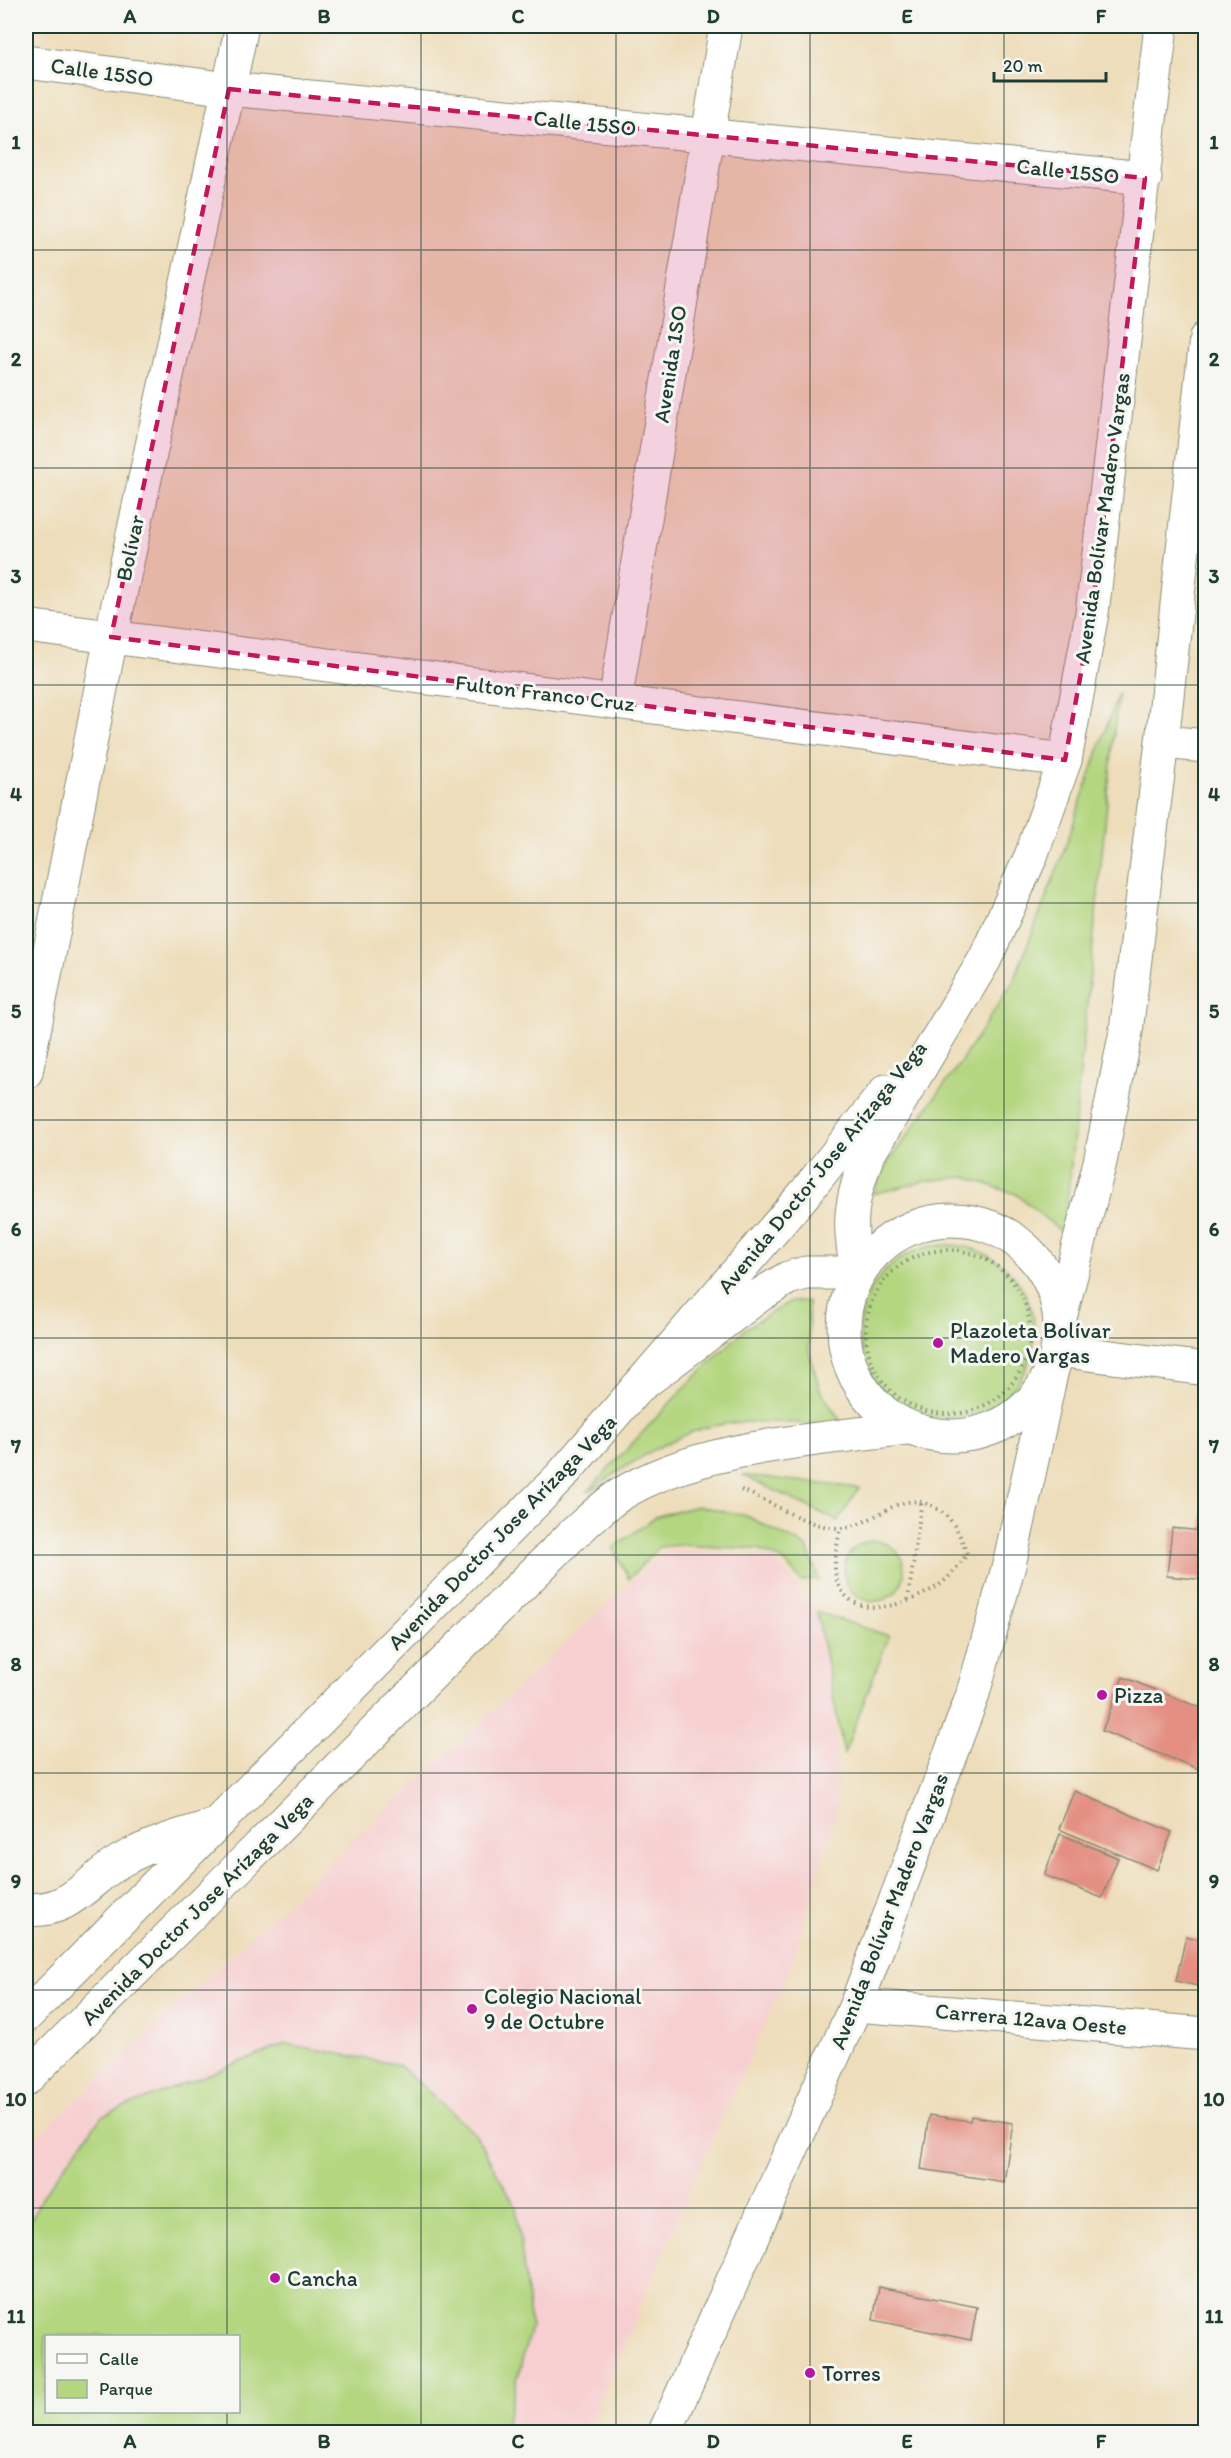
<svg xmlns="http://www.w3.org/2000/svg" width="1231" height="2458" font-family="Itim,sans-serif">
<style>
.built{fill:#f7cfd0;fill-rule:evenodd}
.green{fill:#b3d67f;stroke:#698a5a;stroke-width:1.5;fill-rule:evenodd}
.building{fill:#e48f82}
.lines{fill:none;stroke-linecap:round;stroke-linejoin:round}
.minor-casing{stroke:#868d77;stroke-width:35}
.major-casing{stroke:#868d77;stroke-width:35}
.path{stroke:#868d77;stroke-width:4;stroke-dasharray:1.5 4.5;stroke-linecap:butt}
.minor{stroke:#fff;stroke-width:33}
.major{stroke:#fff;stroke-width:33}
.marked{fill:#c2185b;fill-opacity:0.2;stroke:#c2185b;stroke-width:4.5;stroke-dasharray:12 8;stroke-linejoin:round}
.grid{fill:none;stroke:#1f3d34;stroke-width:1.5;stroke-opacity:0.55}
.poi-dot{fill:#b5179e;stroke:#f6f6f2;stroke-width:2}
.labels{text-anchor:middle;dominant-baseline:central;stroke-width:6;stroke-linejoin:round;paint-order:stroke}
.street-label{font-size:22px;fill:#1f3d34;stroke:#f6f6f2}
.poi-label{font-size:22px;fill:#1f3d34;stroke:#f6f6f2;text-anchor:start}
.neatline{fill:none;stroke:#1f3d34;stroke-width:2}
.grid-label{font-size:20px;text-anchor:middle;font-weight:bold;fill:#1f3d34}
</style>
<rect width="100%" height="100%" fill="#f6f6f2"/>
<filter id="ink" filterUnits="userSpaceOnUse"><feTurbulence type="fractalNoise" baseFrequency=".0167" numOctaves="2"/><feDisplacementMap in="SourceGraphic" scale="12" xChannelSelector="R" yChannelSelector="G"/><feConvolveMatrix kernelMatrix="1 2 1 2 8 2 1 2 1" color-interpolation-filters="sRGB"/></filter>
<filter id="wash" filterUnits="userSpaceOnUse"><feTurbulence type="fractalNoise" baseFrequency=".008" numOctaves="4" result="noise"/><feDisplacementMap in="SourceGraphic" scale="24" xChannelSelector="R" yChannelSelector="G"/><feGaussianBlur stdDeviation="1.35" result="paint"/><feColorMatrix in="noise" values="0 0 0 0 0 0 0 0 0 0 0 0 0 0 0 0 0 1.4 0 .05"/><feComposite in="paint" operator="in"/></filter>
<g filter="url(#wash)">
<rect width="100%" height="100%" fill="#eeddba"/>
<!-- built -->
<path class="built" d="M 667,1548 L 774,1558 L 817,1612 L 834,1686 L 837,1809 L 791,1966 L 698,2171 L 587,2432 L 26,2432 L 26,2147 ZM 46,2336 L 238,2336 L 238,2412 L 46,2412 Z"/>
<!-- green -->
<g class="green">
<path d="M 1118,693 L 1064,1234 L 1016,1194 L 965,1177 L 926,1181 L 873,1194 L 888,1162 L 960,1063 L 1014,980 L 1061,859 Z"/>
<circle cx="947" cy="1332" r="87"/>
<path d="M 808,1301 L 809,1351 L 820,1390 L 844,1426 C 801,1424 743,1416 701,1429 C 660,1442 623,1469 587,1492 L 683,1389 L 746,1328 L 789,1302 Z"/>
<path d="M 742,1475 L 859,1488 L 838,1521 Z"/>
<path d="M 698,1506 L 747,1516 L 807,1547 L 819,1580 L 801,1581 L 784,1561 L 759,1549 L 680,1545 L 659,1547 L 629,1579 L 613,1548 L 657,1516 Z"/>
<circle cx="874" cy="1571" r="30"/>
<path d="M 817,1612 L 889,1636 L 844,1754 Z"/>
<path d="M 286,2044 L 399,2065 L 475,2134 L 516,2207 L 531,2325 L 504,2432 L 26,2432 L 26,2231 L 42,2196 L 102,2116 ZM 238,2336 L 238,2412 L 46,2412 L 46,2336 Z"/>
</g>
<g id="blocks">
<!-- building -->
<g class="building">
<path d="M 1204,1498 L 1206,1498 L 1206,1580 L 1167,1576 L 1172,1528 L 1202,1531 Z"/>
<path d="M 1123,1677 L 1206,1710 L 1206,1772 L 1102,1731 Z"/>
<path d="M 1074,1791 L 1172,1832 L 1157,1870 L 1059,1829 Z"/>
<path d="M 1060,1834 L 1118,1858 L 1102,1898 L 1044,1875 Z"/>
<path d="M 1186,1936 L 1206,1941 L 1206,1988 L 1176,1981 Z"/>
<path d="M 929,2115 L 970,2121 L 971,2116 L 1013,2123 L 1004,2182 L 921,2169 Z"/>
<path d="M 879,2287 L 977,2307 L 971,2340 L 873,2320 Z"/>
</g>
</g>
</g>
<g filter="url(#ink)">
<use href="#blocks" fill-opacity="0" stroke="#868d77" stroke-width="1.5"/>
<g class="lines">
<defs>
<g id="minor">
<path d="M 26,62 L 229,89 L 1145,178"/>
<path d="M 26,626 L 1065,760"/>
<path d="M 615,702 L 726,26"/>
<path d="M 1162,742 L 1206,746"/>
<path d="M 26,1072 L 111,637 L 242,26"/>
<path d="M 1057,1350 L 1206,1369"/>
<path d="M 856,2005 L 1206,2034"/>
</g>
<g id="major">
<circle cx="952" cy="1328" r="108"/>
<path d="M 1060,1318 L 1100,1162 L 1126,1031 L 1162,742 L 1206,338"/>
<path d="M 637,1388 L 760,1295 L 788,1278 L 806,1273 L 858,1273 C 847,1225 850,1201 868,1155 L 985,959 L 1031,856 L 1065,760 L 1092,613 L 1161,26"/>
<path d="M 26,1909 C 71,1914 88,1879 122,1860 C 150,1844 182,1835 213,1826"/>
<path d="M 26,2016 L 562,1475 L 806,1192 L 886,1091"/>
<path d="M 26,2079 L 572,1535 C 587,1522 602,1507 618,1496 C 695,1446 818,1440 908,1428"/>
<path d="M 665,2432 L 856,2005 L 972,1697 L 1009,1565 L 1052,1369"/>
</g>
</defs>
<!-- minor casing -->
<use href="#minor" class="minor-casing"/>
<!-- major casing -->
<use href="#major" class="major-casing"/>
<!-- path -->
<g class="path">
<circle cx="948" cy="1332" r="82"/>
<path d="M 741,1490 C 773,1501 804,1527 839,1528 C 874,1528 898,1487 934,1507 C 953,1517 960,1534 967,1554 C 958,1566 949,1579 936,1587 C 909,1604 854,1624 838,1583 C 831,1567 838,1544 840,1528"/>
<path d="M 908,1600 L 922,1500"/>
</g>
<!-- minor -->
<use href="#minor" class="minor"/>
<!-- major -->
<use href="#major" class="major"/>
</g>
</g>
<!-- marked area -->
<path class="marked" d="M 229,89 L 1145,178 L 1092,613 L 1065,760 L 111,637 Z"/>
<!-- grid -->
<path class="grid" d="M 227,26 L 227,2336M 421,26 L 421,2432M 616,26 L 616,2432M 810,26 L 810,2432M 1004,26 L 1004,2432M 26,250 L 1206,250M 26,468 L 1206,468M 26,685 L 1206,685M 26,903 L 1206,903M 26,1120 L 1206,1120M 26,1338 L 1206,1338M 26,1555 L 1206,1555M 26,1773 L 1206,1773M 26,1990 L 1206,1990M 26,2208 L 1206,2208M 227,2412 L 227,2432"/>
<!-- markers -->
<g class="poi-dot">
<circle cx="938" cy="1343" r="6"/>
<circle cx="1102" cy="1695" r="6"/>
<circle cx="472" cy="2009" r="6"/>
<circle cx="275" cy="2278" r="6"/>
<circle cx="810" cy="2373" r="6"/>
</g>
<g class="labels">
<!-- street labels -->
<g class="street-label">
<text transform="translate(102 72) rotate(8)">Calle 15SO</text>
<text transform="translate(585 123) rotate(6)">Calle 15SO</text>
<text transform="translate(1068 171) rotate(6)">Calle 15SO</text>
<text transform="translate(670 364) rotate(-81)">Avenida 1SO</text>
<text transform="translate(1102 518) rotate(-82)">Avenida Bolívar Madero Vargas</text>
<text transform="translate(130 548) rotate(-78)">Bolívar</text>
<text transform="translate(545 693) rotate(7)">Fulton Franco Cruz</text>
<text transform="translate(822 1167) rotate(-51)">Avenida Doctor Jose Arízaga Vega</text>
<text transform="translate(502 1532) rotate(-46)">Avenida Doctor Jose Arízaga Vega</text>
<text transform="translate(197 1909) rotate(-45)">Avenida Doctor Jose Arízaga Vega</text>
<text transform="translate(889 1911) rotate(-69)">Avenida Bolívar Madero Vargas</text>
<text transform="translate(1031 2019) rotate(5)">Carrera 12ava Oeste</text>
</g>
<!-- poi labels -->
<g class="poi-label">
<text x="950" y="1330">Plazoleta Bolívar<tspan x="950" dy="25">Madero Vargas</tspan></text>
<text x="1114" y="1695">Pizza</text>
<text x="484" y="1996">Colegio Nacional<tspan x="484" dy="25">9 de Octubre</tspan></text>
<text x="287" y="2278">Cancha</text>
<text x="822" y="2373">Torres</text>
</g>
</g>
<!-- margin -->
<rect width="1231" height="2458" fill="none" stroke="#f6f6f2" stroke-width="66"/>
<!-- legend -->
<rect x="45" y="2335" width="195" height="78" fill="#f6f6f2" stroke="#a0aca6" stroke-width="1.5"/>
<rect x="57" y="2354" width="30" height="9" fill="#ffffff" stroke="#a0aca6" stroke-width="1.5"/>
<text x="99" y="2365" font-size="18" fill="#1f3d34">Calle</text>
<rect x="57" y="2380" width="30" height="18" fill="#b3d67f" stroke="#a0aca6" stroke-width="1.5"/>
<text x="99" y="2395" font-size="18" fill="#1f3d34">Parque</text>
<!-- scale -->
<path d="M994 72v9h112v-9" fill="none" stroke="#1f3d34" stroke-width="3"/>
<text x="1003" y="72" font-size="18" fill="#1f3d34" stroke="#f6f6f2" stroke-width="4.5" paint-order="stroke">20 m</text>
<rect x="33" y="33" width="1165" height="2392" class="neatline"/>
<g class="grid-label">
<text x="130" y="23">A</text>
<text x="324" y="23">B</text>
<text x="518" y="23">C</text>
<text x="713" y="23">D</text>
<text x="907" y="23">E</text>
<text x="1101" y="23">F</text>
<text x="16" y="149">1</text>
<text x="1214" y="149">1</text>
<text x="16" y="366">2</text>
<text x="1214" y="366">2</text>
<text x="16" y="583">3</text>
<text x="1214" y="583">3</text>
<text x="16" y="801">4</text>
<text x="1214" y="801">4</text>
<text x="16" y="1018">5</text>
<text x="1214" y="1018">5</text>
<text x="16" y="1236">6</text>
<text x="1214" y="1236">6</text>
<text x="16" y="1453">7</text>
<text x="1214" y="1453">7</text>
<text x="16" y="1671">8</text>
<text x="1214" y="1671">8</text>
<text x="16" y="1888">9</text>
<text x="1214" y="1888">9</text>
<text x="16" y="2106">10</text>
<text x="1214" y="2106">10</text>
<text x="16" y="2323">11</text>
<text x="1214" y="2323">11</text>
<text x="130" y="2448">A</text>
<text x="324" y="2448">B</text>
<text x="518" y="2448">C</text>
<text x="713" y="2448">D</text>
<text x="907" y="2448">E</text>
<text x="1101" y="2448">F</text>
</g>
</svg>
